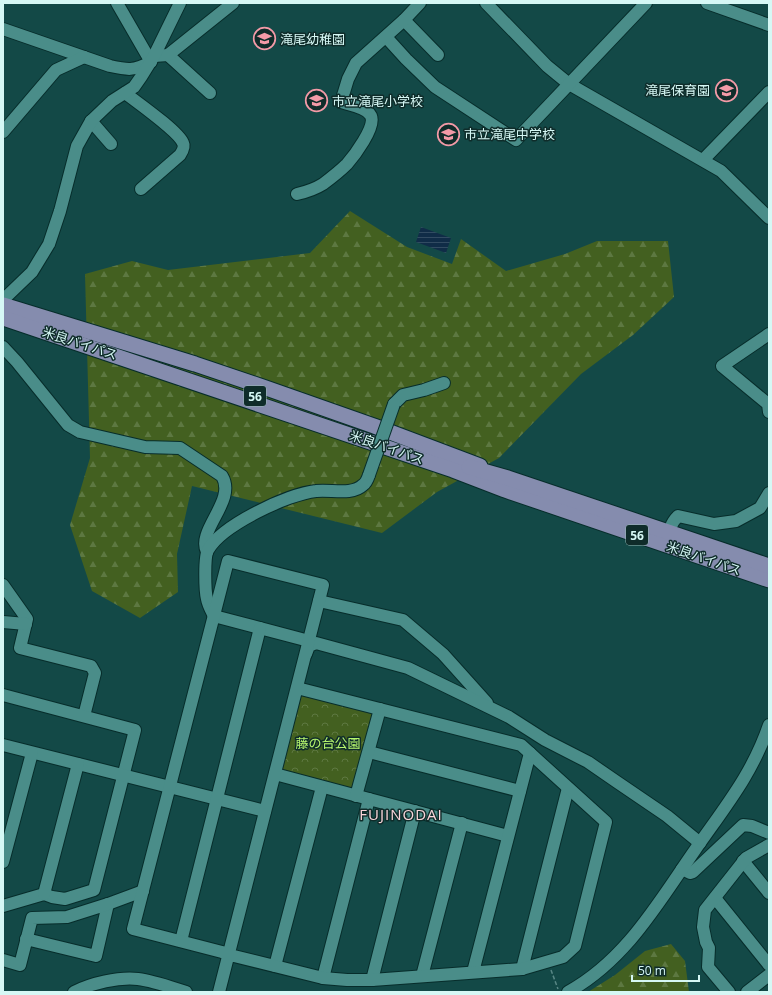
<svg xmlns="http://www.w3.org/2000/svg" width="772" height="995" font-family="'Open Sans','Noto Sans JP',sans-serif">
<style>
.forest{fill:url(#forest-firs)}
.park{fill:url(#park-crowns)}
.water{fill:url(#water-rules)}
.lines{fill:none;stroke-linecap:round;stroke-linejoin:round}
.minor-casing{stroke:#072d2b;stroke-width:14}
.major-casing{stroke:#072d2b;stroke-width:17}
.path{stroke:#588785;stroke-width:1.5;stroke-dasharray:4 2;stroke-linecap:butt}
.minor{stroke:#4a8d89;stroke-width:12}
.major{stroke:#858cae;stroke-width:15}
.minor-bridge-casing{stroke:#072d2b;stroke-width:14;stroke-linecap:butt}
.minor-bridge{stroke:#4a8d89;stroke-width:12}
.labels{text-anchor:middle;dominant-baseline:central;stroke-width:3;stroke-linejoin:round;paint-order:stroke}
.shield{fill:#0f2c2a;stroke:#9abbb8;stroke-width:1}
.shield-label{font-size:12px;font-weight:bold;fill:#d6f8f5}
.poi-label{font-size:13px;fill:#d6f8f5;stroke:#0f2c2a;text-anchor:start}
.street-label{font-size:13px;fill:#d6f8f5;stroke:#0f2c2a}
.park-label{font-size:13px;fill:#b7f76e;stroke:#0f2c2a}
.quarter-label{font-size:15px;letter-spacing:1px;fill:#f9d5da;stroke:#0f2c2a}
</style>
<defs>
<pattern id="forest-firs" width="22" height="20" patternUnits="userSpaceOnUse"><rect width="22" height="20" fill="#436020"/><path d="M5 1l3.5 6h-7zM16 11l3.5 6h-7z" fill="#5d7841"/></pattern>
<pattern id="park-crowns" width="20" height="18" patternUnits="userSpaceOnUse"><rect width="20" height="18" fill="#436020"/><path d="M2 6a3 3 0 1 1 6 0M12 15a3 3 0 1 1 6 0" fill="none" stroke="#5d7841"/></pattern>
<pattern id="water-rules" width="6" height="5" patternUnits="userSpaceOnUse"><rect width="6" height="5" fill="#102c47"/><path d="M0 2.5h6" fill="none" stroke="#324b62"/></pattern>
</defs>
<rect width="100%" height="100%" fill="#134947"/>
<!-- forest -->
<g class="forest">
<path d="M 350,211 L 407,247 L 452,264 L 461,239 L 506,271 L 565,254 L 597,241 L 668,241 L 674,297 L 633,335 L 581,374 L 499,458 L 437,492 L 382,533 L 192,486 L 177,554 L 178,592 L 140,618 L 92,591 L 70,525 L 90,458 L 85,274 L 132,261 L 168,270 L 310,253 Z"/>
<path d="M 671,944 L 685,961 L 689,992 L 588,992 L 615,975 L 645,951 Z"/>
</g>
<!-- park -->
<path class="park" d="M 305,694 L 371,711 L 374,717 L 354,791 L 285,773 L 282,768 L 300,696 Z"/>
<!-- water -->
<path class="water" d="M 421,227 L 451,238 L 446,253 L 416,242 Z"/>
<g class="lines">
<defs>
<g id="minor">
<path d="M 486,3 L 547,66 L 569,84 L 721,171 L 769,218"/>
<path d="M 707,3 L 769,25"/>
<path d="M 404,20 L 438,55"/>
<path d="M 3,29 L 110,66 C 128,70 133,71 151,62 L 117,3"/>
<path d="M 386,37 L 406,59 L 435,87 L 516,140 L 646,3"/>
<path d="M 168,55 L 210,93"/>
<path d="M 154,56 L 168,55 L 233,3"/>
<path d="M 125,93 C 138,103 178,131 183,143 C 185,147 182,152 180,155 L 141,189"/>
<path d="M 91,121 L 111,144"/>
<path d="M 3,132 L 56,70 L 84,57"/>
<path d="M 703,160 L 769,92"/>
<path d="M 297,194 C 306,192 315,189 323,184 C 331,178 340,171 347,164 C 354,156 376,127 371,116 C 367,107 349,105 341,102 L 348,79 L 356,63 L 404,20 L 420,3"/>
<path d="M 3,303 L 6,297 L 32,272 L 49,244 L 60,211 L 77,146 L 91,121 L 112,101 L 134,87 L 141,77 L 154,56 L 180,3"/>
<path d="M 769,334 L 722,366 L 768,404 L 769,412"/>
<path d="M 3,347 L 17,362 L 68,425 L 80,432 L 145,447 L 180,448 L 222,476 C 237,501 196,530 207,552"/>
<path d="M 394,404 L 403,395 L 424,390 L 444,383"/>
<path d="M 668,541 C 669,530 671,523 678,516 L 714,524 L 736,521 L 760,508 L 769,493"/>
<path d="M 3,585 L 27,619 L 20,648 L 91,666 L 95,673 L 84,716"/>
<path d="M 319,601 L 403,620 L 443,654 L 487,703"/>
<path d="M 3,622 L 26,624"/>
<path d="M 309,641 L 214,616 C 211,610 208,605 207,599 C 205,591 204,557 208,550 C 222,525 288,494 316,491 C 331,489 351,496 363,485 C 366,483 368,478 369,475"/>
<path d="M 306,654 L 309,646 L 316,643 L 408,668 L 509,717 L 545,740 L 588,762 L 617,782 L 667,816 L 700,843"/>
<path d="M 3,695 L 135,730 L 94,890 L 65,899 L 52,897 L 44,894 L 3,906"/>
<path d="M 3,745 L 265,811"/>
<path d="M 369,752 L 520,791"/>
<path d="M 275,774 L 508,836"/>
<path d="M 356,796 L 380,709"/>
<path d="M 743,861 L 769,893"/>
<path d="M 3,862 L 32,753"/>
<path d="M 682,869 L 690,873 L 693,872 L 743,825 L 752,826 L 769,833"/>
<path d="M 44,894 L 78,764"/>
<path d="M 715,898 L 769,965"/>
<path d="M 26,939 L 96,956 L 108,904"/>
<path d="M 181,941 L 260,628"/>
<path d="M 3,960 L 20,965 L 32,918 L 67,917 L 108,904 L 143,891"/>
<path d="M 275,966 L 322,787"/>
<path d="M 522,969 L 568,788"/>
<path d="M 473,972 L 530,753"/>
<path d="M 422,976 L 462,823"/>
<path d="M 323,978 L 369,799"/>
<path d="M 372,980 L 415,811"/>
<path d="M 74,992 C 92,983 118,977 138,979 C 154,981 170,987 186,992"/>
<path d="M 219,992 C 254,856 288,721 323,585 L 228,561 L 133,929 L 222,952 L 234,956 L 323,978 L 347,980 L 372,980 L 522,969 L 563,957 L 575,946 L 606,822 L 521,745 L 297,688"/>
<path d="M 568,992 C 626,960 658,903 695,850 C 724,808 752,775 769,725"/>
<path d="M 729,992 L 708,967 L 709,948 L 706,942 L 703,927 L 705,910 L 746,858 L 769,845"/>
<path d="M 747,992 L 769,975"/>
</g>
<g id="major">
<path d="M 3,305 L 195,364 L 266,388 L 374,426 L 480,466"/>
<path d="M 3,318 L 453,470 L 505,490 L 769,580"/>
<path d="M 469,467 L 508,478 L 769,566"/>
</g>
</defs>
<!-- minor casing -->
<use href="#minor" class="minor-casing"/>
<!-- major casing -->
<use href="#major" class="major-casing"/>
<!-- path -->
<path class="path" d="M 551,970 L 558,989"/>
<!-- minor -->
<use href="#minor" class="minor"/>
<!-- major -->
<use href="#major" class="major"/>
<defs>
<path id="minor-bridge" d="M 369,475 L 394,404"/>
</defs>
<!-- minor-bridge casing -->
<use href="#minor-bridge" class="minor-bridge-casing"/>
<!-- minor-bridge -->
<use href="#minor-bridge" class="minor-bridge"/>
</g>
<!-- icons -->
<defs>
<symbol id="school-ring" viewBox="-11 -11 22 22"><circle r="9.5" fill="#0f2c2a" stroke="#f39aa7" stroke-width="1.5"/><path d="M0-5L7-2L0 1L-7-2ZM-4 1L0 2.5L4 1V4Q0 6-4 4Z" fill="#f39aa7"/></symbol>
</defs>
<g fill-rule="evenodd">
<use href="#school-ring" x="252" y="26" width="25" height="25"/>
<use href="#school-ring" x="714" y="78" width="25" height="25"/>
<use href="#school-ring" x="304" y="88" width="25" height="25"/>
<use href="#school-ring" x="436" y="122" width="25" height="25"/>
</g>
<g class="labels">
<!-- shield labels -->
<g class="shield">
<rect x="244" y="386" width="22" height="20" rx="3"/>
<rect x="626" y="525" width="22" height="20" rx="3"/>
</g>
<g class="shield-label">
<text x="255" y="396">56</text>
<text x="637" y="535">56</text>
</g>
<!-- poi labels -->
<g class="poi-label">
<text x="280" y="39">滝尾幼稚園</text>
<text x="710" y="90" text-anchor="end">滝尾保育園</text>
<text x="332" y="101">市立滝尾小学校</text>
<text x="464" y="134">市立滝尾中学校</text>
</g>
<!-- street labels -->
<g class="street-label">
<text transform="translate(80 343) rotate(18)">米良バイパス</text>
<text transform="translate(387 447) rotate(19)">米良バイパス</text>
<text transform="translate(704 558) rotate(19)">米良バイパス</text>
</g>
<!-- park labels -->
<g class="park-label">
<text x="328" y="743">藤の台公園</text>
</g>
<!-- quarter labels -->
<g class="quarter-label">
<text x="401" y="814">FUJINODAI</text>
</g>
</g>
<!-- border -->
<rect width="772" height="995" fill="none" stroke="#d6f8f5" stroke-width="8"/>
<!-- scale -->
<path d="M632 975v6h67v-6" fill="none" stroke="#d6f8f5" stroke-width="2"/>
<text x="638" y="975" font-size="12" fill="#d6f8f5" stroke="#0f2c2a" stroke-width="3" paint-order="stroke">50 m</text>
</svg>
